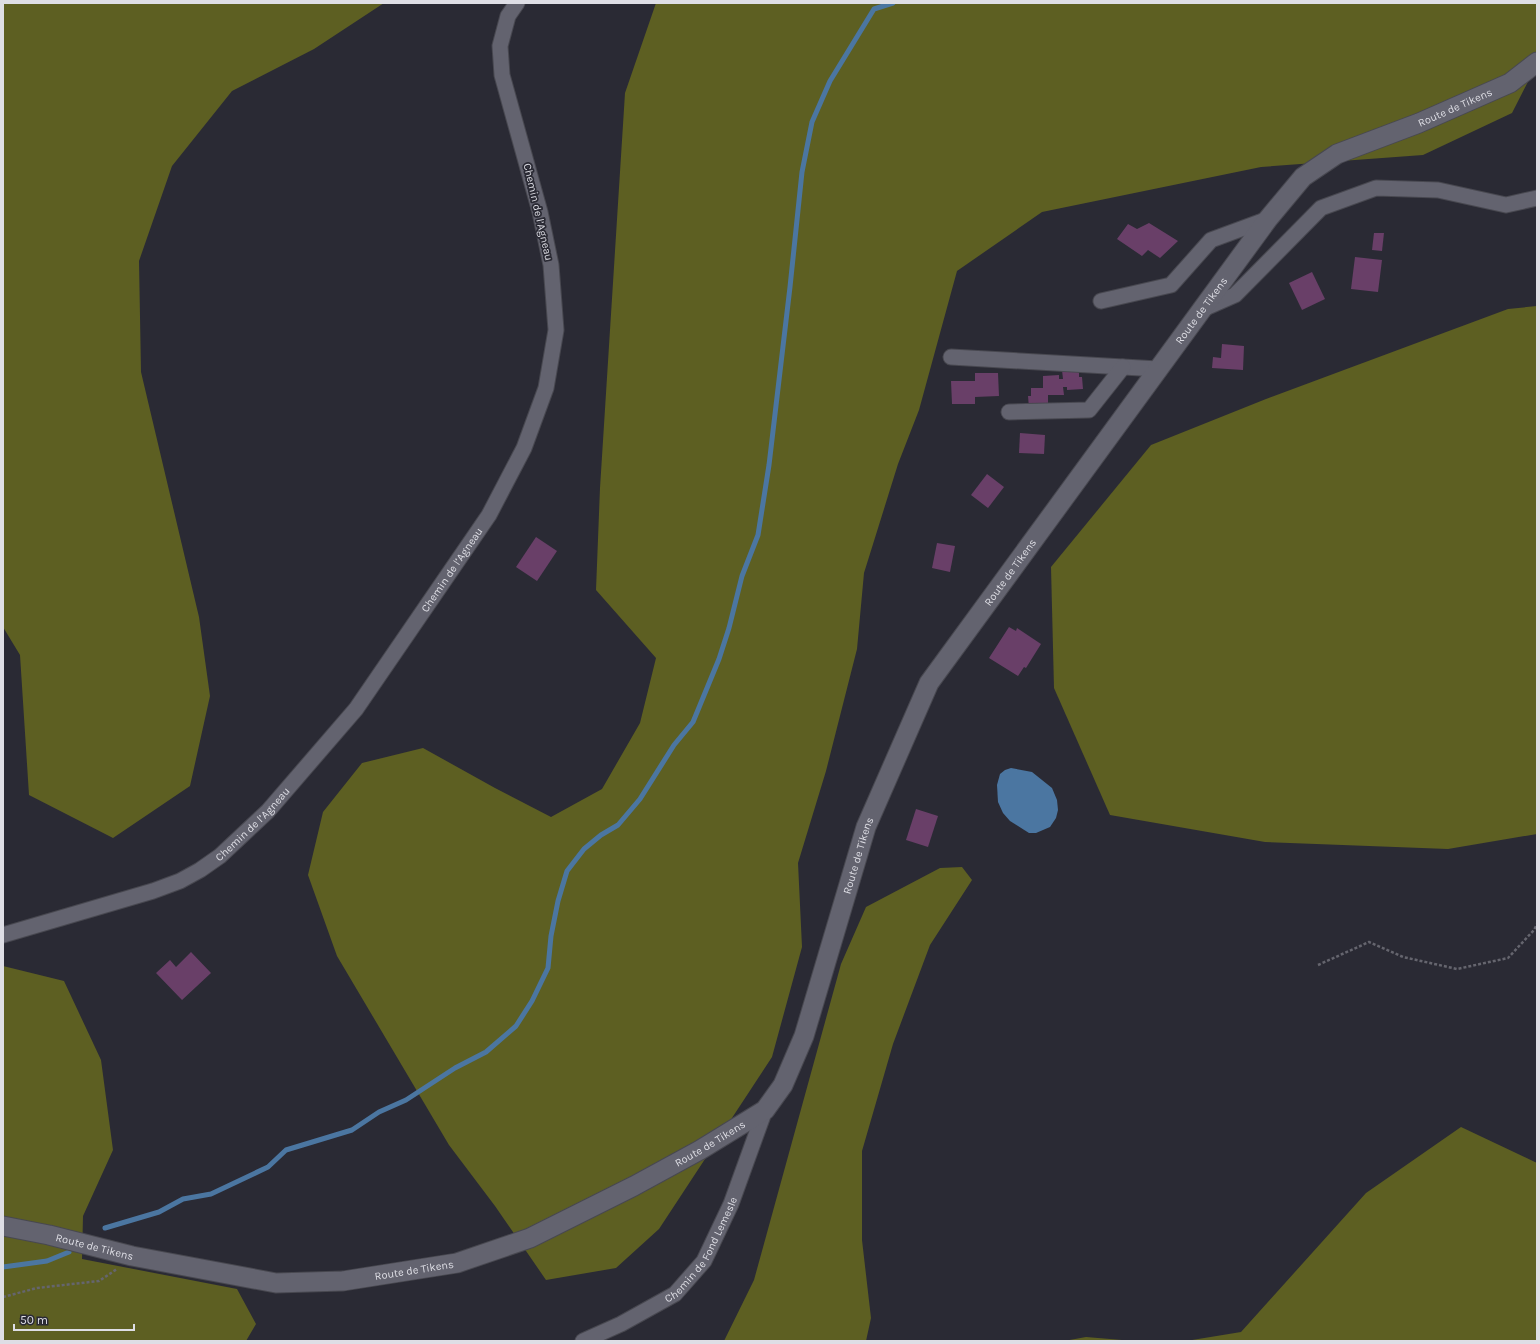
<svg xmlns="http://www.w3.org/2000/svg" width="1540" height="1344" font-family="Karla,sans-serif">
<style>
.forest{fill:#5d5f22}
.water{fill:#4b76a1}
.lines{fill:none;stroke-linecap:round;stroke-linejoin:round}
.stream{stroke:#4b76a1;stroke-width:5}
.building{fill:#693f68}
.minor-casing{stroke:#484850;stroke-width:17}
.tertiary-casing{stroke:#484850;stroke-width:21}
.path{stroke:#65656e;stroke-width:2.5;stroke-dasharray:3 2;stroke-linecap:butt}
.minor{stroke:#63636f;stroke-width:15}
.tertiary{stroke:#63636f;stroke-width:19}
.labels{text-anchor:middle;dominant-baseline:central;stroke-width:3.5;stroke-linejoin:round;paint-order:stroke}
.street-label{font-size:11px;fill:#dedee5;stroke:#2a2a34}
</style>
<rect width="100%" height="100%" fill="#2a2a34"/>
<!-- forest -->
<g class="forest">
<path d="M 3,3 L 384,3 L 314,49 L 232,91 L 172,166 L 139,261 L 141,372 L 199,617 L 210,696 L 190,786 L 113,838 L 29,795 L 20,655 L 3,627 Z"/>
<path d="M 656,3 L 1537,3 L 1537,64 L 1512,113 L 1423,155 L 1261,167 L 1042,212 L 957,271 L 919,410 L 898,464 L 864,573 L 857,649 L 826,771 L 798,863 L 802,947 L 772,1057 L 659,1229 L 616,1268 L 546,1280 L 495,1206 L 449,1145 L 337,956 L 308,875 L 323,812 L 362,763 L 423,748 L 495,788 L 551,817 L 602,789 L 640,723 L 656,658 L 596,590 L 600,488 L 625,93 Z"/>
<path d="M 1537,306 L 1537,834 L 1448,849 L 1265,842 L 1110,815 L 1054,688 L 1051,567 L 1151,445 L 1266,399 L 1508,309 Z"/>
<path d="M 962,867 L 972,880 L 930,945 L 893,1044 L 862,1151 L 862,1240 L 871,1318 L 866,1341 L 724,1341 L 754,1280 L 841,964 L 866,907 L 940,868 Z"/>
<path d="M 3,966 L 64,981 L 101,1060 L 113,1150 L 83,1216 L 82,1259 L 237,1289 L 256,1324 L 246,1341 L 3,1341 Z"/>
<path d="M 1461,1127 L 1537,1163 L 1537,1341 L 1186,1341 L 1241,1332 L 1366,1193 Z"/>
<path d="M 1086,1337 L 1134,1341 L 1064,1341 Z"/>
</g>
<!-- water -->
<path class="water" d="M 1011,768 L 1032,772 L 1052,788 L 1057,800 L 1058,810 L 1056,818 L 1050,827 L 1036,833 L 1029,833 L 1010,821 L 1003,813 L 998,802 L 997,785 L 1000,774 L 1005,770 Z"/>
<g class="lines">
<!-- stream -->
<g class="stream">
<path d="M 105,1228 L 159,1212 L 183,1199 L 211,1194 L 268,1167 L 286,1150 L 352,1130 L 379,1112 L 406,1100 L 455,1068 L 486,1052 L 516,1026 L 532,1001 L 548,968 L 551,936 L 558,901 L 567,871 L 584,849 L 601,835 L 618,825 L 640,799 L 674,745 L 693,722 L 719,659 L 729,628 L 742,576 L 758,535 L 769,465 L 790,287 L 802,172 L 812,122 L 830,81 L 874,9 L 893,3"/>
<path d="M 3,1267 L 47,1261 L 69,1252"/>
</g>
</g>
<!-- building -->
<g class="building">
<path d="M 1149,223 L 1178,241 L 1160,258 L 1148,250 L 1142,256 L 1117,239 L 1128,224 L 1137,229 Z"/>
<path d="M 1374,233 L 1384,233 L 1382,251 L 1372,250 Z"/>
<path d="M 1355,257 L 1382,260 L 1378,292 L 1351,289 Z"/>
<path d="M 1312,272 L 1325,299 L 1302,310 L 1289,283 Z"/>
<path d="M 1222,344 L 1244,346 L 1243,370 L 1212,368 L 1213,357 L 1221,358 Z"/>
<path d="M 1062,370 L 1079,370 L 1079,377 L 1082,377 L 1083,389 L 1067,390 L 1067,387 L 1063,387 L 1064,395 L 1048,395 L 1048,403 L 1044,403 L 1044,407 L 1029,408 L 1028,396 L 1031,396 L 1031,388 L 1043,388 L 1043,376 L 1059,375 L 1059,379 L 1063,379 Z"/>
<path d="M 975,373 L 998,373 L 999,396 L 975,397 L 975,404 L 952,404 L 951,381 L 975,381 Z"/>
<path d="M 1020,433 L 1045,435 L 1044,454 L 1019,453 Z"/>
<path d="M 987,474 L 1004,487 L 988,508 L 971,495 Z"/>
<path d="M 536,537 L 557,551 L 537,581 L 516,567 Z"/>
<path d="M 937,543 L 955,546 L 950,572 L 932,568 Z"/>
<path d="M 1009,627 L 1016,631 L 1017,628 L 1041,644 L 1026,668 L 1024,667 L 1018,676 L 989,658 Z"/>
<path d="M 916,809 L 938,816 L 928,847 L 906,840 Z"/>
<path d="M 191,952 L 211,973 L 182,1000 L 156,973 L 170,960 L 176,967 Z"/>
</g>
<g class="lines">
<defs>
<g id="minor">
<path d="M 1101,301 L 1171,285 L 1211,240 L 1268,219"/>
<path d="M 1201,310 L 1235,295 L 1321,208 L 1376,188 L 1438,190 L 1506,205 L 1537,198"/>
<path d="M 951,357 L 1158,369"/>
<path d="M 1009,412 L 1089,410 L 1123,367"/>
<path id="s1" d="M 3,935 L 153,891 L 180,881 L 200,870 L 220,856 L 268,811 L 356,709 L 489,515 L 524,448 L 546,388 L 556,330 L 551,265 L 540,212 L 502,75 L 500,46 L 508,16 L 517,3"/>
<path id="s2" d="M 583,1341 L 621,1324 L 675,1294 L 704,1261 L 731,1204 L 765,1110"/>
</g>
<g id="tertiary">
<path id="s3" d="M 3,1226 L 49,1235 L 132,1256 L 276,1283 L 343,1281 L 457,1263 L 530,1238 L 634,1186 L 700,1150 L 765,1110 L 783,1085 L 804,1036 L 866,827 L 929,683 L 1268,219 L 1303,177 L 1337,154 L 1419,123 L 1510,83 L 1537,62"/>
</g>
</defs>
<!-- minor casing -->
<use href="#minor" class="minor-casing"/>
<!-- tertiary casing -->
<use href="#tertiary" class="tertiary-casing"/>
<!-- path -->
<g class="path">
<path d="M 1318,965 L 1369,942 L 1403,957 L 1457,969 L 1508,958 L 1534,930 L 1537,924"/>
<path d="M 3,1297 L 37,1288 L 99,1281 L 117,1269"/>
</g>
<!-- minor -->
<use href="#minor" class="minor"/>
<!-- tertiary -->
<use href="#tertiary" class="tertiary"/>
</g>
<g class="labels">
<!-- street labels -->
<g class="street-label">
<text stroke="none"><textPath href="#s3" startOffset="2063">Route de Tikens</textPath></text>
<text transform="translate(538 212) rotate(77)">Chemin de l’Agneau</text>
<text stroke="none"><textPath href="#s3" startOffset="1727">Route de Tikens</textPath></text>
<text stroke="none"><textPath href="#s1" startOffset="602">Chemin de l’Agneau</textPath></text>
<text stroke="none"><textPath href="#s3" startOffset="1403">Route de Tikens</textPath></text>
<text stroke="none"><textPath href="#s1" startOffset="278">Chemin de l’Agneau</textPath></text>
<text stroke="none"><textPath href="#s3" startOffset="1079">Route de Tikens</textPath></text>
<text stroke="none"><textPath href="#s3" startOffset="742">Route de Tikens</textPath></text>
<text stroke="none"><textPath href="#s3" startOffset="94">Route de Tikens</textPath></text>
<text stroke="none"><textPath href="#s2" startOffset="155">Chemin de Fond Lemesle</textPath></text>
<text stroke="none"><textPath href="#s3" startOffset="418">Route de Tikens</textPath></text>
</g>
</g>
<!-- border -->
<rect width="1540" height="1344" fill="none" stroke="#dedee5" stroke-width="8"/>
<!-- scale -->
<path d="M14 1324v6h120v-6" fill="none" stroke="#dedee5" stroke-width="2"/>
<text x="20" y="1324" font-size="12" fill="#dedee5" stroke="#2a2a34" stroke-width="3" paint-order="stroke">50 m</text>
</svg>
